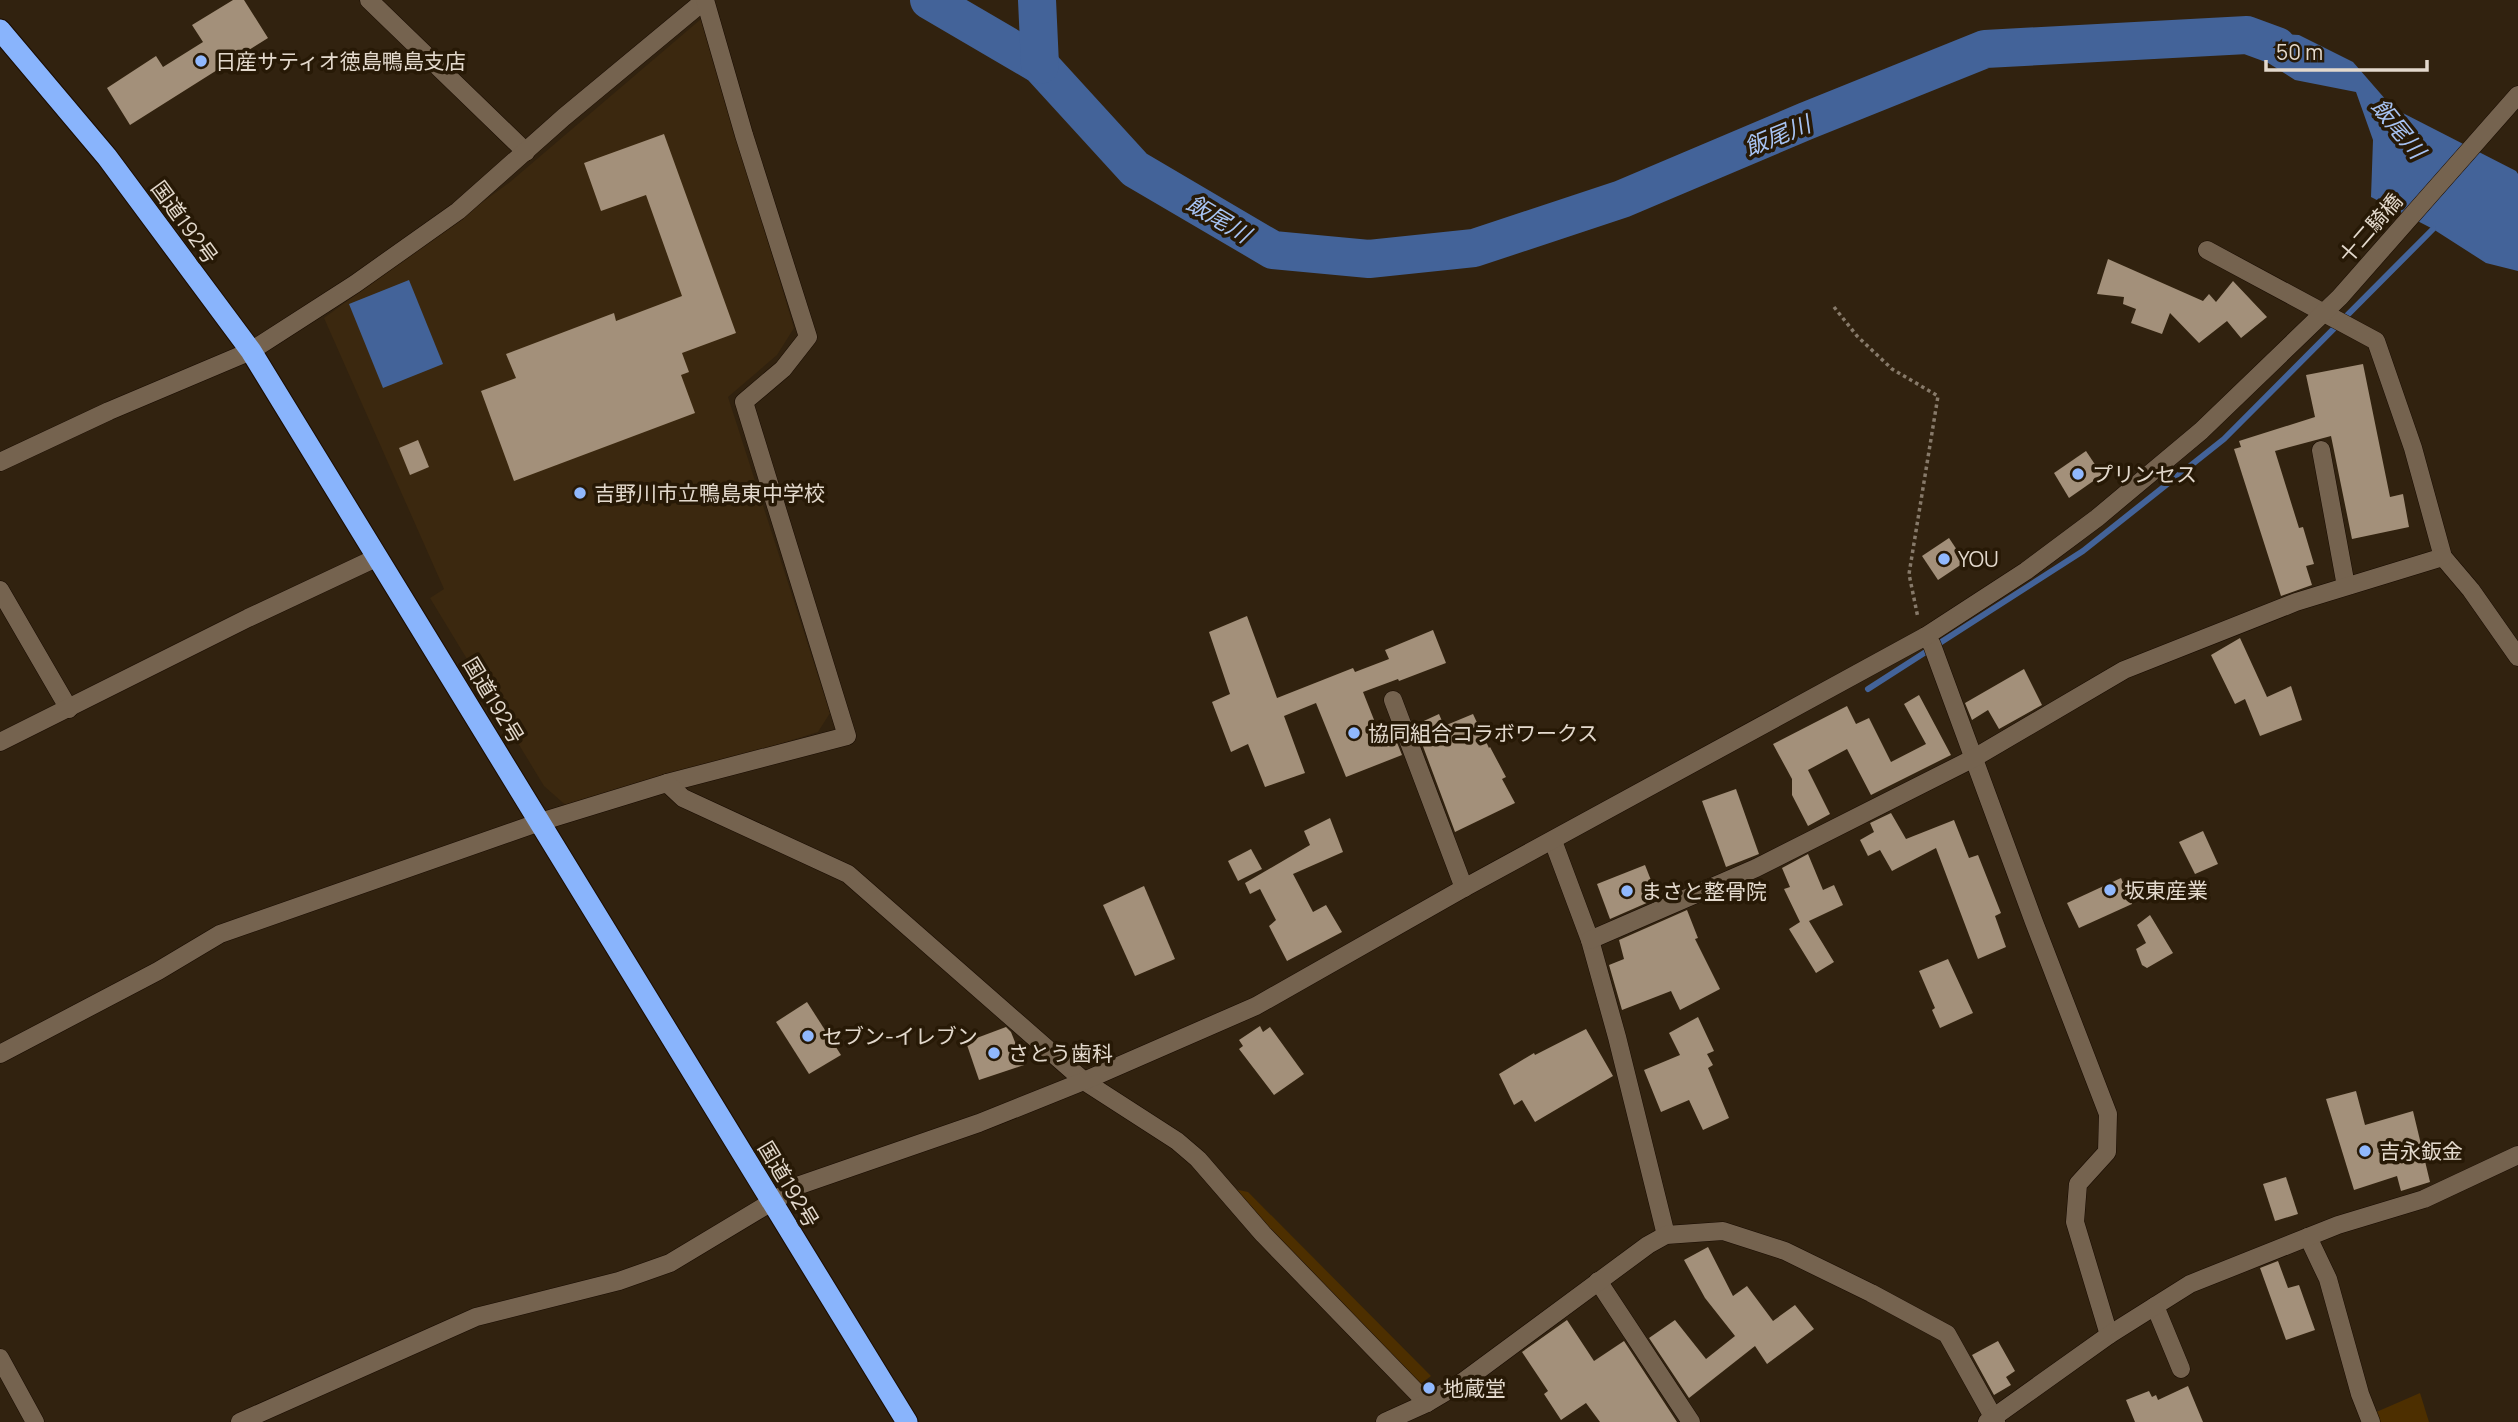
<svg xmlns="http://www.w3.org/2000/svg" width="2518" height="1422" font-family="Manrope,'Noto Sans JP',sans-serif">
<style>
.built{fill:#3b280f}
.green{fill:#4d2f00}
.water{fill:#436399}
.lines{fill:none;stroke-linecap:round;stroke-linejoin:round}
.stream{stroke:#436399;stroke-width:6}
.river{stroke:#436399;stroke-width:38}
.building{fill:#a3907a}
.minor-casing{stroke:#180b00;stroke-width:19}
.highway-casing{stroke:#180b00;stroke-width:23}
.path{stroke:#877a6a;stroke-width:3.5;stroke-dasharray:3.5 3.5;stroke-linecap:butt}
.minor{stroke:#75634f;stroke-width:18}
.highway{stroke:#89b4fc;stroke-width:21}
.poi-dot{fill:#90b8fd;stroke:#271906;stroke-width:2.5}
.labels{text-anchor:middle;dominant-baseline:central;stroke-width:7;stroke-linejoin:round;paint-order:stroke}
.poi-label{font-size:21px;fill:#e3d9cd;stroke:#271906;text-anchor:start}
.street-label{font-size:21px;fill:#e3d9cd;stroke:#271906}
.water-label{font-size:23px;font-style:italic;fill:#a7c3f3;stroke:#271906}
</style>
<rect width="100%" height="100%" fill="#31220f"/>
<!-- built -->
<path class="built" d="M 701,19 L 794,328 L 777,355 L 728,397 L 830,713 L 818,732 L 570,809 L 544,786 L 430,598 L 444,589 L 324,318 L 510,182 Z"/>
<!-- green -->
<g class="green">
<path d="M 1234,1189 L 1248,1192 L 1431,1376 L 1419,1385 L 1267,1227 Z"/>
<path d="M 2420,1393 L 2429,1422 L 2378,1422 L 2374,1413 Z"/>
</g>
<!-- water -->
<g class="water">
<path d="M 2216,30 L 2299,35 L 2353,62 L 2393,108 L 2516,171 L 2518,174 L 2518,271 L 2486,263 L 2433,229 L 2371,197 L 2373,140 L 2356,92 L 2295,80 Z"/>
<path d="M 409,280 L 443,364 L 383,388 L 349,304 Z"/>
</g>
<g class="lines">
<!-- stream -->
<path class="stream" d="M 1868,689 L 2083,551 L 2224,439 L 2433,229"/>
<!-- river -->
<g class="river">
<path d="M 929,0 L 1040,65 L 1135,169 L 1273,250 L 1369,259 L 1474,248 L 1622,199 L 1806,121 L 1985,49 L 2247,35 L 2277,46"/>
<path d="M 1037,0 L 1040,65"/>
</g>
</g>
<!-- building -->
<g class="building">
<path d="M 233,0 L 244,0 L 268,38 L 130,125 L 107,88 L 156,56 L 163,67 L 203,42 L 192,25 Z"/>
<path d="M 664,134 L 736,333 L 682,353 L 689,372 L 681,375 L 695,413 L 514,481 L 481,391 L 516,378 L 506,354 L 614,313 L 616,321 L 682,296 L 646,195 L 601,211 L 584,163 Z"/>
<path d="M 2108,259 L 2203,301 L 2209,294 L 2216,302 L 2233,281 L 2267,317 L 2241,338 L 2227,321 L 2199,343 L 2170,313 L 2162,334 L 2131,323 L 2136,309 L 2123,304 L 2124,297 L 2097,294 Z"/>
<path d="M 2363,364 L 2390,497 L 2403,494 L 2409,527 L 2352,539 L 2331,436 L 2275,451 L 2299,528 L 2303,527 L 2314,564 L 2306,566 L 2312,585 L 2281,596 L 2234,449 L 2241,447 L 2239,441 L 2315,417 L 2306,375 Z"/>
<path d="M 418,440 L 429,467 L 410,475 L 399,448 Z"/>
<path d="M 2086,451 L 2102,475 L 2069,498 L 2054,473 Z"/>
<path d="M 1949,538 L 1965,562 L 1938,580 L 1922,556 Z"/>
<path d="M 1247,616 L 1277,698 L 1353,668 L 1355,672 L 1389,659 L 1385,650 L 1433,630 L 1446,663 L 1399,681 L 1398,679 L 1363,692 L 1382,740 L 1394,735 L 1402,755 L 1346,777 L 1316,703 L 1284,716 L 1305,773 L 1265,787 L 1248,744 L 1231,752 L 1212,702 L 1230,694 L 1209,632 Z"/>
<path d="M 2240,638 L 2267,697 L 2291,686 L 2302,720 L 2260,736 L 2245,699 L 2235,704 L 2211,655 Z"/>
<path d="M 2024,669 L 2042,705 L 1999,729 L 1988,710 L 1972,720 L 1965,703 Z"/>
<path d="M 1919,695 L 1951,755 L 1871,795 L 1847,749 L 1808,770 L 1830,814 L 1808,826 L 1792,795 L 1792,779 L 1773,744 L 1847,706 L 1856,724 L 1869,718 L 1891,762 L 1926,744 L 1904,704 Z"/>
<path d="M 1439,714 L 1444,726 L 1473,714 L 1489,748 L 1490,747 L 1506,777 L 1502,779 L 1515,803 L 1455,832 L 1415,725 Z"/>
<path d="M 1736,789 L 1759,854 L 1726,867 L 1702,801 Z"/>
<path d="M 1891,813 L 1906,839 L 1954,820 L 1969,858 L 1978,855 L 2001,913 L 1995,916 L 2006,947 L 1978,959 L 1936,848 L 1892,871 L 1880,850 L 1868,856 L 1860,840 L 1874,832 L 1870,823 Z"/>
<path d="M 1330,818 L 1343,852 L 1293,874 L 1313,912 L 1326,905 L 1342,932 L 1287,961 L 1269,926 L 1276,920 L 1260,889 L 1250,894 L 1245,883 L 1310,845 L 1304,831 Z"/>
<path d="M 2203,831 L 2218,864 L 2195,874 L 2179,842 Z"/>
<path d="M 1251,849 L 1262,869 L 1238,881 L 1228,861 Z"/>
<path d="M 1808,854 L 1823,890 L 1834,885 L 1843,905 L 1809,921 L 1834,962 L 1816,973 L 1789,929 L 1800,922 L 1784,889 L 1790,887 L 1782,868 Z"/>
<path d="M 1645,865 L 1658,898 L 1610,919 L 1597,884 Z"/>
<path d="M 2121,878 L 2132,904 L 2079,928 L 2067,903 Z"/>
<path d="M 1144,886 L 1175,959 L 1135,976 L 1103,905 Z"/>
<path d="M 1687,910 L 1698,938 L 1695,939 L 1720,989 L 1680,1010 L 1671,991 L 1622,1010 L 1609,965 L 1624,959 L 1619,940 Z"/>
<path d="M 2150,915 L 2173,953 L 2147,968 L 2142,965 L 2136,949 L 2146,943 L 2137,925 Z"/>
<path d="M 1948,959 L 1973,1013 L 1940,1028 L 1932,1010 L 1935,1008 L 1919,971 Z"/>
<path d="M 807,1002 L 841,1055 L 809,1074 L 776,1022 Z"/>
<path d="M 1698,1017 L 1714,1051 L 1707,1054 L 1713,1065 L 1708,1068 L 1729,1118 L 1703,1130 L 1689,1100 L 1661,1112 L 1644,1070 L 1680,1055 L 1669,1033 Z"/>
<path d="M 1260,1026 L 1263,1032 L 1270,1027 L 1304,1074 L 1274,1095 L 1239,1049 L 1243,1046 L 1239,1040 Z"/>
<path d="M 1006,1027 L 1011,1032 L 1024,1065 L 979,1080 L 966,1042 Z"/>
<path d="M 1586,1029 L 1613,1076 L 1535,1122 L 1522,1100 L 1514,1105 L 1499,1074 L 1534,1053 L 1535,1055 Z"/>
<path d="M 2356,1091 L 2365,1125 L 2413,1111 L 2430,1182 L 2401,1191 L 2397,1176 L 2354,1190 L 2326,1099 Z"/>
<path d="M 2286,1177 L 2298,1214 L 2275,1221 L 2263,1184 Z"/>
<path d="M 1708,1247 L 1733,1296 L 1747,1286 L 1773,1321 L 1795,1305 L 1814,1329 L 1767,1364 L 1755,1346 L 1689,1398 L 1649,1338 L 1675,1320 L 1706,1359 L 1735,1336 L 1705,1298 L 1684,1260 Z"/>
<path d="M 2278,1261 L 2288,1288 L 2299,1285 L 2315,1330 L 2286,1340 L 2260,1268 Z"/>
<path d="M 1567,1320 L 1594,1361 L 1624,1341 L 1677,1422 L 1600,1422 L 1586,1403 L 1561,1420 L 1544,1394 L 1548,1391 L 1522,1352 Z"/>
<path d="M 1998,1341 L 2015,1371 L 2006,1377 L 2011,1385 L 1994,1395 L 1972,1355 Z"/>
<path d="M 2188,1386 L 2203,1422 L 2135,1422 L 2126,1400 L 2149,1391 L 2152,1397 L 2156,1395 L 2158,1400 Z"/>
</g>
<g class="lines">
<defs>
<g id="minor">
<path d="M 369,0 L 526,152"/>
<path d="M 2207,250 L 2376,341 L 2413,448 L 2443,557 L 2471,590 L 2518,657"/>
<path d="M 2321,450 L 2346,586"/>
<path d="M 0,462 L 109,411 L 251,351 L 355,284 L 458,211 L 564,117 L 705,0"/>
<path d="M 0,590 L 69,709"/>
<path d="M 1926,636 L 1932,645 L 2034,922 L 2108,1114 L 2107,1152 L 2078,1184 L 2075,1222 L 2109,1335"/>
<path d="M 1393,700 L 1464,888"/>
<path d="M 0,742 L 248,618 L 378,557"/>
<path d="M 667,783 L 847,736 L 744,402 L 783,369 L 808,337 L 744,135 L 705,0"/>
<path d="M 1553,841 L 1590,940 L 1617,1037 L 1666,1235"/>
<path d="M 1590,940 L 1756,868 L 1974,758 L 2124,670 L 2296,602 L 2443,557"/>
<path d="M 0,1054 L 158,971 L 220,934 L 540,822 L 667,783 L 683,798 L 848,874 L 1084,1081 L 1177,1141 L 1198,1159 L 1263,1234 L 1427,1403"/>
<path d="M 2308,1237 L 2328,1279 L 2360,1394 L 2371,1422"/>
<path d="M 1598,1281 L 1691,1422"/>
<path d="M 2155,1306 L 2181,1369"/>
<path d="M 0,1358 L 35,1422"/>
<path d="M 240,1422 L 476,1317 L 619,1281 L 670,1263 L 800,1185 L 979,1123 L 1084,1081 L 1256,1006 L 1464,888 L 1926,636 L 2026,571 L 2097,518 L 2201,431 L 2340,297 L 2518,95"/>
<path d="M 1385,1422 L 1427,1403 L 1464,1381 L 1648,1245 L 1666,1235 L 1723,1231 L 1785,1251 L 1871,1293 L 1947,1334 L 1996,1422"/>
<path d="M 1987,1422 L 2109,1335 L 2190,1284 L 2338,1225 L 2424,1199 L 2518,1155"/>
</g>
<path id="highway" d="M 0,30 L 107,157 L 251,351 L 907,1422"/>
</defs>
<!-- minor casing -->
<use href="#minor" class="minor-casing"/>
<!-- highway casing -->
<use href="#highway" class="highway-casing"/>
<!-- path -->
<path class="path" d="M 1834,307 L 1857,336 L 1892,369 L 1938,396 L 1909,574 L 1918,618"/>
<!-- minor -->
<use href="#minor" class="minor"/>
<!-- highway -->
<use href="#highway" class="highway"/>
</g>
<!-- markers -->
<g class="poi-dot">
<circle cx="201" cy="61" r="7"/>
<circle cx="2078" cy="474" r="7"/>
<circle cx="580" cy="493" r="7"/>
<circle cx="1944" cy="559" r="7"/>
<circle cx="1354" cy="733" r="7"/>
<circle cx="2110" cy="890" r="7"/>
<circle cx="1627" cy="891" r="7"/>
<circle cx="808" cy="1036" r="7"/>
<circle cx="994" cy="1053" r="7"/>
<circle cx="2365" cy="1151" r="7"/>
<circle cx="1429" cy="1388" r="7"/>
</g>
<g class="labels">
<!-- poi labels -->
<g class="poi-label">
<text x="215" y="61">日産サティオ徳島鴨島支店</text>
<text x="2092" y="474">プリンセス</text>
<text x="594" y="493">吉野川市立鴨島東中学校</text>
<text x="1958" y="559">YOU</text>
<text x="1368" y="733">協同組合コラボワークス</text>
<text x="2124" y="890">坂東産業</text>
<text x="1641" y="891">まさと整骨院</text>
<text x="822" y="1036">セブン-イレブン</text>
<text x="1008" y="1053">さとう歯科</text>
<text x="2379" y="1151">吉永鈑金</text>
<text x="1443" y="1388">地蔵堂</text>
</g>
<!-- street labels -->
<g class="street-label">
<text transform="translate(185 222) rotate(54)">国道192号</text>
<text transform="translate(2370 228) rotate(-49)">十二騎橋</text>
<text transform="translate(494 700) rotate(59)">国道192号</text>
<text transform="translate(789 1184) rotate(59)">国道192号</text>
</g>
<!-- water labels -->
<g class="water-label">
<text transform="translate(2399 128) rotate(51)">飯尾川</text>
<text transform="translate(1777 135) rotate(-22)">飯尾川</text>
<text transform="translate(1219 218) rotate(31)">飯尾川</text>
</g>
</g>
<!-- scale -->
<path d="M2266 60v10h161v-10" fill="none" stroke="#e3d9cd" stroke-width="3.5"/>
<text x="2276" y="60" font-size="21" fill="#e3d9cd" stroke="#271906" stroke-width="5" paint-order="stroke">50 m</text>
</svg>
